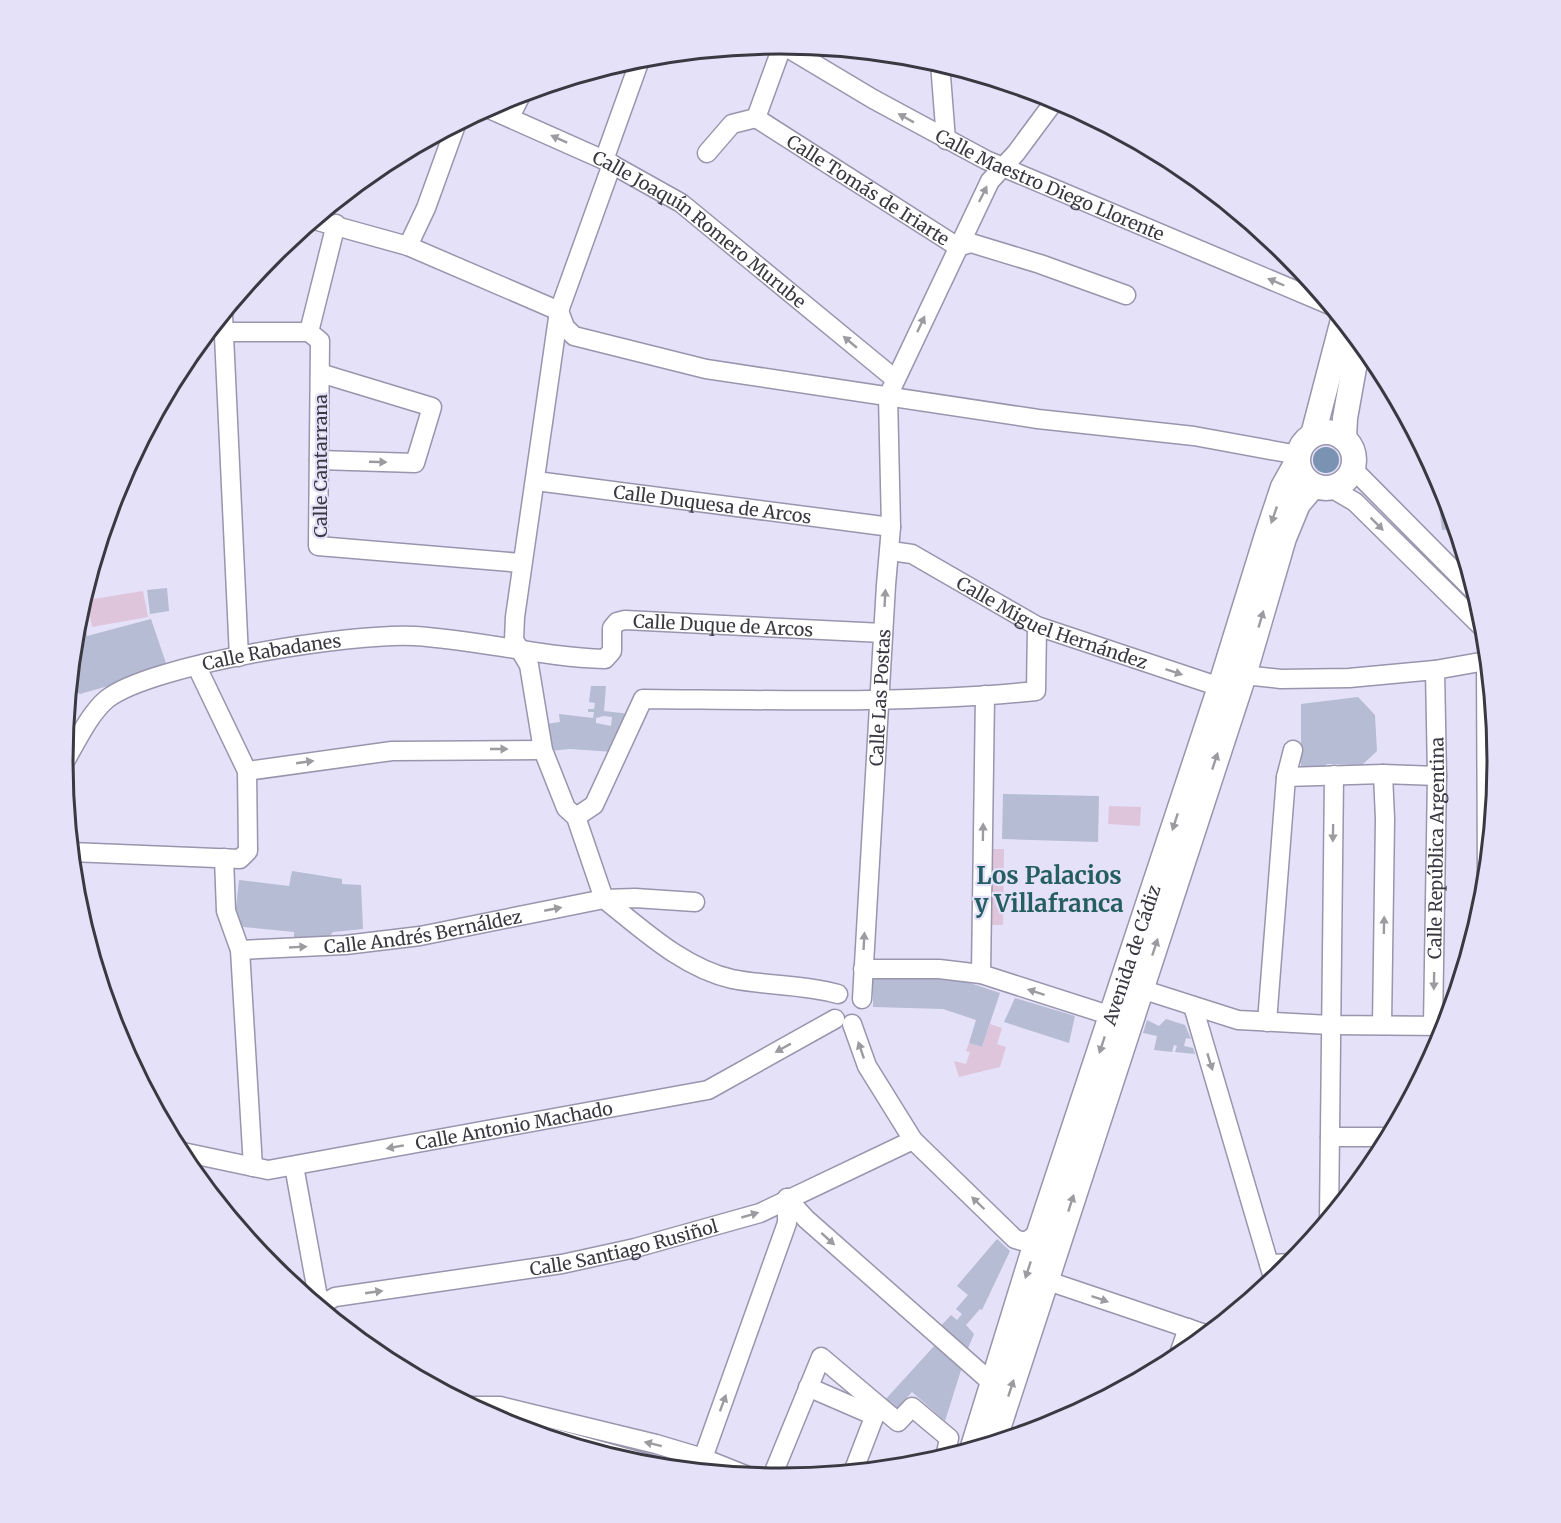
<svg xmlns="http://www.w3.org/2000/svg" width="1561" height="1523" font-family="Merriweather,serif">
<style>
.green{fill:#dec5dc}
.water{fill:#7b93b2}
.building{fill:#b6bcd3;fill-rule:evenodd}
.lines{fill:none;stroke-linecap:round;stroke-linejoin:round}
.minor-casing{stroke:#9895ac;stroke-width:21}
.major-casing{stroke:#9895ac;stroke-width:27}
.minor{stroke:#fff;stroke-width:18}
.major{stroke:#fff;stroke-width:24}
.oneway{fill:#9c9ca0}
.labels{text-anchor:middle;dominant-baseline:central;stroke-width:4.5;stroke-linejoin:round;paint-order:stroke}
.street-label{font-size:18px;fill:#3a3942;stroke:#e4e1f9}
.district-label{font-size:24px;font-weight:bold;fill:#245e62;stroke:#e4e1f9}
.rim{fill:none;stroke:#3a3942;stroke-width:3}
</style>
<rect width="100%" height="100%" fill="#e4e1f9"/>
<!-- green -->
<g class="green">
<path d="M 143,591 L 148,617 L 92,627 L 87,600 Z"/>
<path d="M 1109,806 L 1141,807 L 1140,826 L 1108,824 Z"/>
<path d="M 991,849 L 1004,849 L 1003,925 L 990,925 Z"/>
<path d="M 990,1024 L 1002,1028 L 997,1044 L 1006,1047 L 1000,1067 L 959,1077 L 954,1061 L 966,1064 L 970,1052 L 966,1051 L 969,1043 L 982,1047 Z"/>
</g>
<!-- water -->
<circle class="water" cx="1326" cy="460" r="13"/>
<!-- building -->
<g class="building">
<path d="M 1435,474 L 1444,487 L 1457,529 L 1442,530 Z"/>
<path d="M 167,588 L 169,611 L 150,614 L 147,590 Z"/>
<path d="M 84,596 L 87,636 L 151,619 L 168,669 L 80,694 L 70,687 L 76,621 Z"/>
<path d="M 591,686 L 606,686 L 604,711 L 630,714 L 614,752 L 570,749 L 549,751 L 546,724 L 560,722 L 559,714 L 593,718 L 594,712 L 588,712 L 588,709 L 594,709 L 595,703 L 589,702 ZM 604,716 L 612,717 L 611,726 L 596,723 L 596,718 Z"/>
<path d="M 1358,697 L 1375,715 L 1377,751 L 1362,765 L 1327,764 L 1323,768 L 1301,768 L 1301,704 Z"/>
<path d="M 1003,794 L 1099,796 L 1098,842 L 1002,839 Z"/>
<path d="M 292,871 L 342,879 L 342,884 L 361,885 L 363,929 L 333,932 L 330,936 L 319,937 L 317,943 L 294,941 L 294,932 L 234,926 L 239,880 L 289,886 Z"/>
<path d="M 873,972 L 940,973 L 1000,993 L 982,1047 L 969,1043 L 976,1020 L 943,1009 L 873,1007 Z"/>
<path d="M 1015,998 L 1075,1016 L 1069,1043 L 1004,1022 Z"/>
<path d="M 1166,1019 L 1185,1025 L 1191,1039 L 1186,1038 L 1184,1046 L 1193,1048 L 1195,1054 L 1175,1052 L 1177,1046 L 1174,1045 L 1172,1052 L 1154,1050 L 1157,1036 L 1143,1033 L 1147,1020 L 1159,1026 Z"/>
<path d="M 997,1239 L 1010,1251 L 982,1310 L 980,1309 L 966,1325 L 974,1334 L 966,1353 L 939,1328 L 951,1315 L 957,1320 L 962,1314 L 956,1309 L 968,1295 L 957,1286 Z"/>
<path d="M 936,1344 L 962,1367 L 945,1421 L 912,1392 L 897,1409 L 892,1408 L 884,1401 Z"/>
</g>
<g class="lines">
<defs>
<g id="minor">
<path id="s1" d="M 781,44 L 873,99 L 986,160 L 1330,305"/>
<path id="s2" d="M 783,44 L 756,118 L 958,247 L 971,243 L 1040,264 L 1126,295"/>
<path d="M 940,63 L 946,140"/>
<path id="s3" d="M 487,108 L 604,160 L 681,203 L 895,379"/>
<path d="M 510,117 L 522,93"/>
<path d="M 707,153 L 732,124 L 756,118"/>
<path d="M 604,160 L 641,57"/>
<path d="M 314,220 L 408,246 L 559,311"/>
<path d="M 408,246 L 426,208 L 456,125"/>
<path d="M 559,311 L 565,327 L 574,336 L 706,369 L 1038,419 L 1194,436 L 1298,455"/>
<path d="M 223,314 L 239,657"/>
<path d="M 224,332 L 309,332 L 336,224"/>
<path d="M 309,332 L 320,341 L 318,546 L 521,563"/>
<path d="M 319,460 L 415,463 L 432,407 L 320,373"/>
<path d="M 1353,469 L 1476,593"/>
<path id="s4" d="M 536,481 L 891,527"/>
<path d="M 1331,488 L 1355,502 L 1486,631"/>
<path id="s5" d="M 891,551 L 912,554 L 1037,626 L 1220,687 L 1244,675 L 1281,679 L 1349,678 L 1435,670 L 1486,661 L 1488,655"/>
<path d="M 1486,661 L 1487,881"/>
<path id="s6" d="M 64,763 C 76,743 89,714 107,699 C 151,664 356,632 415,636 C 479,640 541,657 605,659 L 612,651 L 612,628 L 617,622 L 625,620 L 883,633"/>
<path d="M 247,771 L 392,751 L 543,750"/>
<path d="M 1286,777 L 1383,774 L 1437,776"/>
<path d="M 576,817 L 594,805 L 643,699 C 773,700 906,704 1036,691 L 1037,626"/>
<path d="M 71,852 L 240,859 L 248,851 L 247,771 L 197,667"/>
<path d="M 224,858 L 226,911 L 240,950 L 253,1167"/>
<path d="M 604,899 L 576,817 L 566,808 L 543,750 L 529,665 L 514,640 L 515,617 L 559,311 L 612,164"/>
<path d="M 604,899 C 642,929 683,968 732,979 C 767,986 803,984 838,994"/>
<path id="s7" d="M 240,950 L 345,945 L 420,936 L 604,899 L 635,898 L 695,902"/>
<path d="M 863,969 L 939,969 L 981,974 L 1112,1016"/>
<path d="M 981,974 L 985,695"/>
<path d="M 1141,989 L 1238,1020 L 1330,1025 L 1447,1026"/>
<path id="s8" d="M 862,999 L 886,585 L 891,527 L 888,396 L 990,181 L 1016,153 L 1056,99"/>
<path d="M 1193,1006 L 1274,1281"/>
<path d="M 1267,1022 L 1286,777 L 1293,750"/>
<path d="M 852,1024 L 867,1066 L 913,1140 L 1015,1239 L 1025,1242 L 1039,1233"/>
<path d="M 1382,1025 L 1385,819 L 1383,774"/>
<path id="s9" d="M 1433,1026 L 1437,776 L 1435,670"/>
<path d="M 1330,1137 L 1390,1137"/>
<path id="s10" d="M 178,1151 L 268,1170 L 708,1090 L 835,1019"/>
<path d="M 294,1166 L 320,1308"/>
<path d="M 787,1198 L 806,1219 L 992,1383"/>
<path d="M 1329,1220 L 1334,775"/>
<path d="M 1269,1264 L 1293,1263"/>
<path d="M 1045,1280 L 1208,1335"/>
<path id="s11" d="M 321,1309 L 326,1302 L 335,1297 L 562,1264 L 635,1248 L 760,1213 L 913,1140"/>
<path d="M 1177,1360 L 1188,1328"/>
<path d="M 808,1387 L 875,1416"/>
<path d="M 471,1406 L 500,1406 L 656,1444 L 703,1458 L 748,1476"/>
<path d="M 506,1425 L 659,1467"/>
<path d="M 703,1458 L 787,1223 L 787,1198"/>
<path d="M 853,1472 L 878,1407"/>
<path d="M 771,1479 L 821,1357 L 898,1422 L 912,1407 L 949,1438 L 946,1453 L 953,1456"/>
</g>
<g id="major">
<circle cx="1326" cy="460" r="28"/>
<path d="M 1313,435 L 1343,320"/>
<path d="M 1344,439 L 1345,418 L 1359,340"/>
<path d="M 993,1444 L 1244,675 L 1284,538 L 1298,504 L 1313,486"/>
<path id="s12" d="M 972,1450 L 1039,1233 L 1220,687 L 1268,532 L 1283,487 L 1297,462"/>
</g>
</defs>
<!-- minor casing -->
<use href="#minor" class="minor-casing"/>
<!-- major casing -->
<use href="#major" class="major-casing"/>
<!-- minor -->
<use href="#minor" class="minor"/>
<!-- major -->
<use href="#major" class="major"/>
</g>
<!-- one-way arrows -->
<defs><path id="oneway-solid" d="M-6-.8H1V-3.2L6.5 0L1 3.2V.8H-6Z" transform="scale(1.5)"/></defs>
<g class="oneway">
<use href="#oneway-solid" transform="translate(906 118) rotate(-151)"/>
<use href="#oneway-solid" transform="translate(559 139) rotate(-156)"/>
<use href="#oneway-solid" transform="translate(983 194) rotate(-64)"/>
<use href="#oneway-solid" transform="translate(1276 282) rotate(-157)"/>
<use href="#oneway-solid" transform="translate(921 324) rotate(-65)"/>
<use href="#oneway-solid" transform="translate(850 342) rotate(-140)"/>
<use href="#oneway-solid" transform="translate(378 462) rotate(2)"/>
<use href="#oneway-solid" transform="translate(1274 515) rotate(109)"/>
<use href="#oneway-solid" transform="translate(1377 524) rotate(45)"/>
<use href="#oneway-solid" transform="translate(885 598) rotate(-87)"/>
<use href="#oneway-solid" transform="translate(1261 619) rotate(-74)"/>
<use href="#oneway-solid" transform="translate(1174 672) rotate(18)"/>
<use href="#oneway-solid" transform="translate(499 749)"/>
<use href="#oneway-solid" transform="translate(1215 761) rotate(-72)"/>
<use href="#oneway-solid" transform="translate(305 762) rotate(-8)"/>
<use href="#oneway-solid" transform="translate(1175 822) rotate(108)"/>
<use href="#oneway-solid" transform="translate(983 832) rotate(-89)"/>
<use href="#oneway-solid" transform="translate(1333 833) rotate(91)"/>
<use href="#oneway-solid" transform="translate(553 909) rotate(-11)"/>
<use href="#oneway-solid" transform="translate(1384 925) rotate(-89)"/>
<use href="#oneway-solid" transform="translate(864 941) rotate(-87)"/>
<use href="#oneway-solid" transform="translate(298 947) rotate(-3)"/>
<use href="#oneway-solid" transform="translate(1155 947) rotate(-72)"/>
<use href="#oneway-solid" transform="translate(1434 981) rotate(91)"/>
<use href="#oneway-solid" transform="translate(1036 992) rotate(-162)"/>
<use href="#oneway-solid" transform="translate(1102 1045) rotate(108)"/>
<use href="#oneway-solid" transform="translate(783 1048) rotate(151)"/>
<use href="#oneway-solid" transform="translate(861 1050) rotate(-109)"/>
<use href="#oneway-solid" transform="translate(1210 1062) rotate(73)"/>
<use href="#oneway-solid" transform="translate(395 1147) rotate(170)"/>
<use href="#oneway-solid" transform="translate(978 1203) rotate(-136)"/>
<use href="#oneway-solid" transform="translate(1071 1203) rotate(-72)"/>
<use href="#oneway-solid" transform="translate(750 1215) rotate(-16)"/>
<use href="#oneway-solid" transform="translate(828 1239) rotate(42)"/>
<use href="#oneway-solid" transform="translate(1028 1270) rotate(108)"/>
<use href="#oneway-solid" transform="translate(374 1292) rotate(-8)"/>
<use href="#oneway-solid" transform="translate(1100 1299) rotate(19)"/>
<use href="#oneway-solid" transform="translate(1011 1388) rotate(-72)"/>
<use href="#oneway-solid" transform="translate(723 1403) rotate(-70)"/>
<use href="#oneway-solid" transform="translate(653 1444) rotate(-166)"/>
</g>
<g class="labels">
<!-- street labels -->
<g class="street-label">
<text stroke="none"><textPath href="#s1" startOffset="304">Calle Maestro Diego Llorente</textPath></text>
<text stroke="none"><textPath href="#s2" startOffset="212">Calle Tomás de Iriarte</textPath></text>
<text stroke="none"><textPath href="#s3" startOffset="246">Calle Joaquín Romero Murube</textPath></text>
<text transform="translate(320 466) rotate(-90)">Calle Cantarrana</text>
<text stroke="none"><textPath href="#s4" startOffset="178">Calle Duquesa de Arcos</textPath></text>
<text stroke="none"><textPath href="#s5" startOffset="178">Calle Miguel Hernández</textPath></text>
<text stroke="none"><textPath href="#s6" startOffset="734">Calle Duque de Arcos</textPath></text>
<text stroke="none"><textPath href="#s6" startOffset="250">Calle Rabadanes</textPath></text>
<text stroke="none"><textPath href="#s8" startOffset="302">Calle Las Postas</textPath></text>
<text stroke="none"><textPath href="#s9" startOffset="178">Calle República Argentina</textPath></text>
<text stroke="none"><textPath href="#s7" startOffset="184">Calle Andrés Bernáldez</textPath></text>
<text stroke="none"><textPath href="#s12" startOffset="520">Avenida de Cádiz</textPath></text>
<text stroke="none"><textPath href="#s10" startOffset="342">Calle Antonio Machado</textPath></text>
<text stroke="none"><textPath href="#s11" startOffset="312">Calle Santiago Rusiñol</textPath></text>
</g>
<!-- district labels -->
<g class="district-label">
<text x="1049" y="875">Los Palacios<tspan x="1049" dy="28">y Villafranca</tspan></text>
</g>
</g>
<!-- crop -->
<path d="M0 0H1561V1523H0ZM73 761a707 707 0 1 1 1414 0a707 707 0 1 1-1414 0Z" fill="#e4e1f9" fill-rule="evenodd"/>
<path class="rim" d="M73 761a707 707 0 1 1 1414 0a707 707 0 1 1-1414 0Z"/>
</svg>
